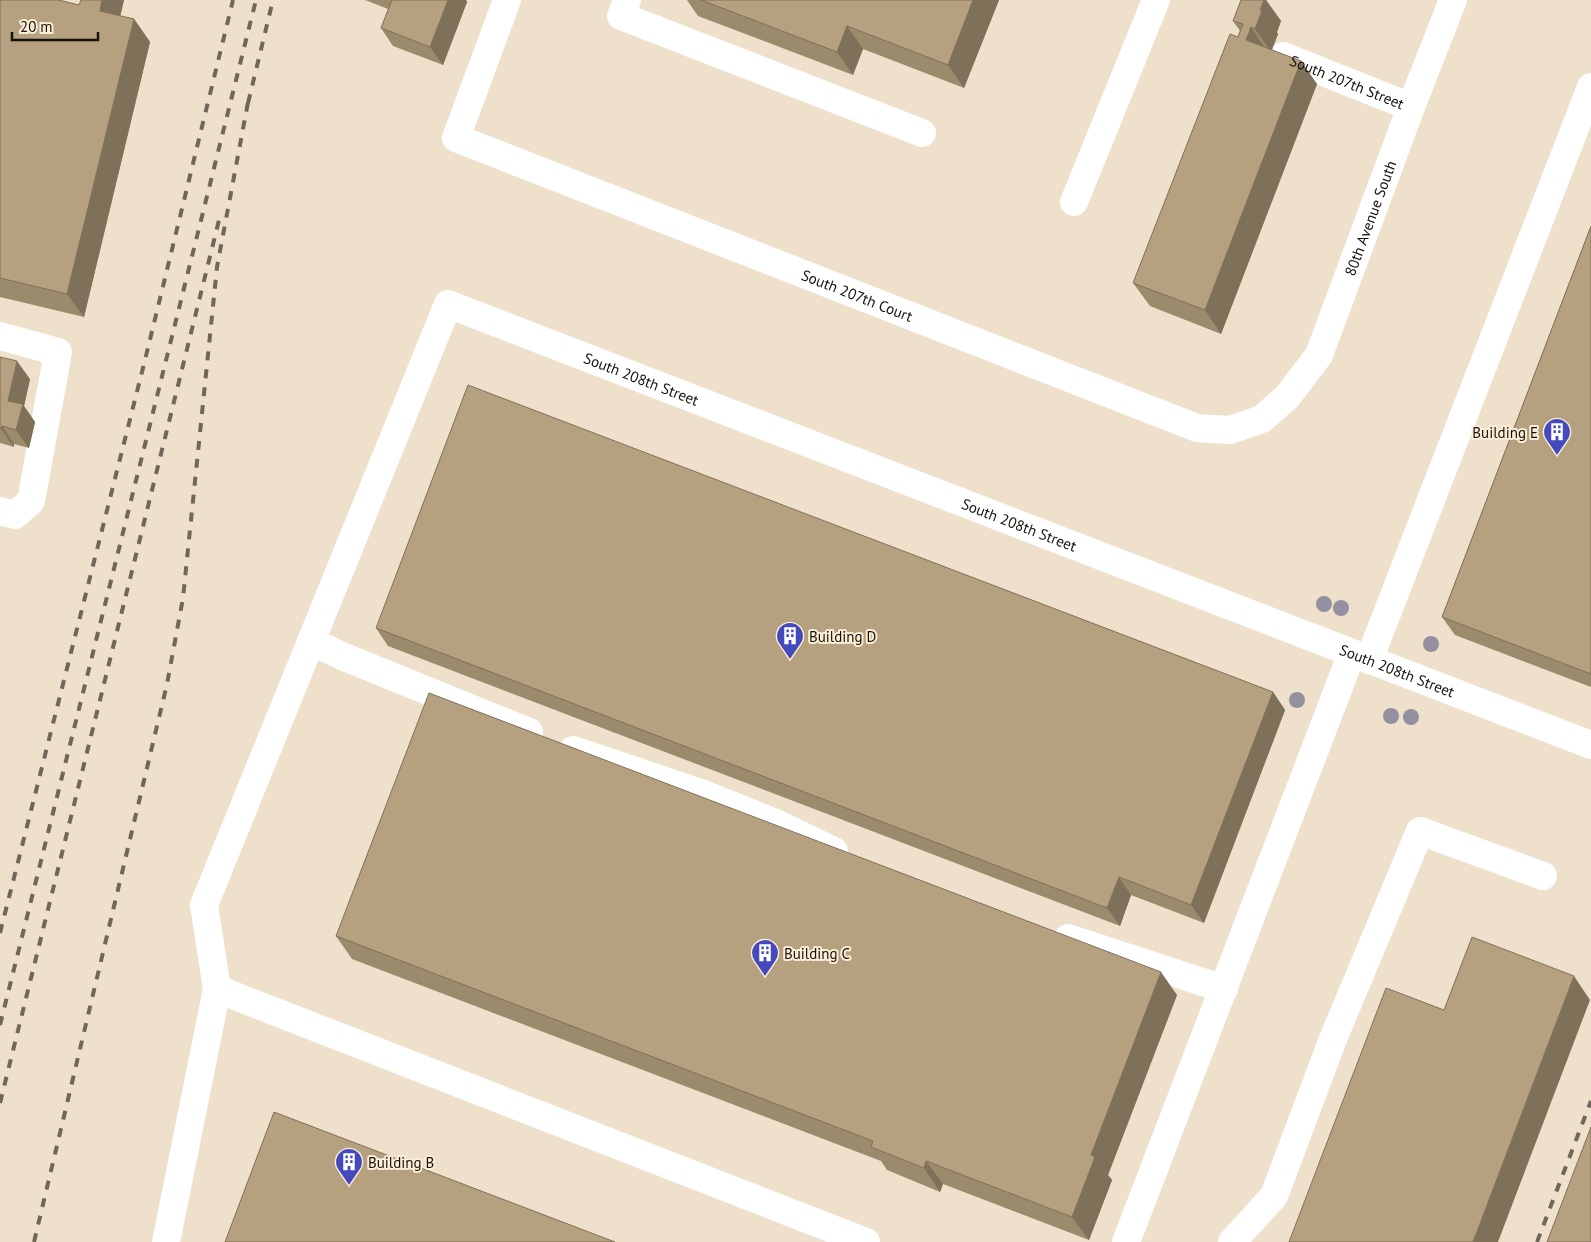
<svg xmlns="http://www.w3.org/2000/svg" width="1591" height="1242" font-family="'PT Sans',sans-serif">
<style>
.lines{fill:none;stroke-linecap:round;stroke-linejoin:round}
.minor{stroke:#fff;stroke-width:28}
.rail{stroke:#70675a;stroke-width:4;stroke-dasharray:9 9;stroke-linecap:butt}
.tree{fill:#9290a1}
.wall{fill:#9c8a6d}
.shaded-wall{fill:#7f7059}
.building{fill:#b5a07f;stroke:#7f7059}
.labels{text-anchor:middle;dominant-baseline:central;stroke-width:4;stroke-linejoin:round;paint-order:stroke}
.street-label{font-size:15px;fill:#16110a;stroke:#fbedd6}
.poi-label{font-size:15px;fill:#16110a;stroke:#fbedd6;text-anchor:start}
</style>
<rect width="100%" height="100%" fill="#eee0ca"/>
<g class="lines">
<!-- minor -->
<g class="minor">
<path id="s1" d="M 507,0 L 456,138 L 1197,428 L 1230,430 L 1262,419 L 1287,397 L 1319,355 L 1411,107 L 1453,0"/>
<path d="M 627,0 L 621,16 L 922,133"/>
<path id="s2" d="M 1283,56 L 1411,107"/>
<path d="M 1074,202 L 1156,0"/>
<path d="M 0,336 L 58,352 L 31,501 L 15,515 L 0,511"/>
<path d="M 311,641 L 342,656 L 529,732"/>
<path d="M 1369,660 L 1591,87"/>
<path d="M 573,750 L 701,793 L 778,824 L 834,851"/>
<path d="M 1068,938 L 1224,989"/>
<path id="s3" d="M 217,989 L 204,905 L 448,304 L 1591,745"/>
<path d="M 166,1242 L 217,989 L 866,1242"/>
<path d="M 1126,1242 L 1352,653"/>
<path d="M 1232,1242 L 1274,1196 L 1333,1039 L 1420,831 L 1543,876"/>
</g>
<!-- rail -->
<g class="rail">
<path d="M 248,103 L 273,0"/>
<path d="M 0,933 L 143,368 L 233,0"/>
<path d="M 0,1025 L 256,0"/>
<path d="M 0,1103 L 221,212"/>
<path d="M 34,1242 L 167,684 L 183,598 L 217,267 L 249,97"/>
<path d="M 1537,1242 L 1591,1101"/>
</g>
</g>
<!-- trees -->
<g class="tree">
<circle cx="1324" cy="604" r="8"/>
<circle cx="1341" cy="608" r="8"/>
<circle cx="1431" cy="644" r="8"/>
<circle cx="1297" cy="700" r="8"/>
<circle cx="1391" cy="716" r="8"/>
<circle cx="1411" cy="717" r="8"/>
</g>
<!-- wall -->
<g class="wall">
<path d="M 0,0 L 79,5 L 124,0 L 120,16 L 134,19 L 150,42 L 84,317 L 0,297 Z"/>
<path d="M 365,0 L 466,0 L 467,2 L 443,65 L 393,46 L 381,28 L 388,9 Z"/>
<path d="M 687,0 L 999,0 L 964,88 L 863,49 L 853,75 L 698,16 Z"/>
<path d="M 1241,0 L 1266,0 L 1281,21 L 1277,32 L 1278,34 L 1272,50 L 1317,84 L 1221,334 L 1150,306 L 1133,283 L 1240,31 L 1233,21 Z"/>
<path d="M 1591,226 L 1591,687 L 1455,635 L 1442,617 Z"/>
<path d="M 0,357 L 30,379 L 24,406 L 35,422 L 29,448 L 14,444 L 14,447 L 0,443 Z"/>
<path d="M 376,628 L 1273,692 L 1285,710 L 1204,923 L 1131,895 L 1120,926 L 388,646 Z"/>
<path d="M 336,936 L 1177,995 L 1108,1175 L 1112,1180 L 1089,1240 L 943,1184 L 940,1192 L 887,1170 L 881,1161 L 352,959 Z"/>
</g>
<!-- shaded-wall -->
<g class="shaded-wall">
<path d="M 102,0 L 124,0 L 116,34 L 100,11 Z"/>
<path d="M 448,0 L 466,0 L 467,2 L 443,65 L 430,47 Z"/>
<path d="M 973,0 L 999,0 L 964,88 L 948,65 Z"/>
<path d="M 1264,0 L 1266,0 L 1281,21 L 1277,32 L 1278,34 L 1271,52 L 1255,29 Z"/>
<path d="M 134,19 L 150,42 L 84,317 L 67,294 Z"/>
<path d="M 847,26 L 863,49 L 853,75 L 837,52 Z"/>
<path d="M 1251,27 L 1267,51 L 1246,40 Z"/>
<path d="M 1301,61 L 1317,84 L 1221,334 L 1205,310 Z"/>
<path d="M 17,361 L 30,379 L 24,406 L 35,422 L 29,448 L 16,430 L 8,401 Z"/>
<path d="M 2,426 L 14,444 L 14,447 L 1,429 Z"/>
<path d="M 1273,692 L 1285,710 L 1204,923 L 1191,905 Z"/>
<path d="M 1119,877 L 1131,895 L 1120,926 L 1107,908 Z"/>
<path d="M 1161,972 L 1177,995 L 1108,1175 L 1112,1180 L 1089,1240 L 1072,1217 L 1091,1155 Z"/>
<path d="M 1574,976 L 1590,1000 L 1498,1242 L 1473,1242 Z"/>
<path d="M 926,1161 L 943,1184 L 940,1192 L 924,1168 Z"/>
</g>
<!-- building -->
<g class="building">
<path d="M 0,0 L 59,0 L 79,5 L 81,0 L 102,0 L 100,11 L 134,19 L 67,294 L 0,278 Z"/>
<path d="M 392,0 L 448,0 L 430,47 L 381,28 Z"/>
<path d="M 701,0 L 973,0 L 948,65 L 847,26 L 837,52 Z"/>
<path d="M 1241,0 L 1264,0 L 1260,10 L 1262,11 L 1255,29 L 1251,27 L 1246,40 L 1301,61 L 1205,310 L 1133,283 L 1230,34 L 1238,37 L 1243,24 L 1233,21 Z"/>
<path d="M 1591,226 L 1591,674 L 1442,617 Z"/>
<path d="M 0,357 L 17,361 L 8,401 L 23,404 L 16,430 L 2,426 L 1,429 L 0,428 Z"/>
<path d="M 468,385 L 1273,692 L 1191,905 L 1119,877 L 1107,908 L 376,628 Z"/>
<path d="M 429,693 L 1161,972 L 1091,1155 L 1095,1157 L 1072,1217 L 926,1161 L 924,1168 L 871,1147 L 873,1141 L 336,936 Z"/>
<path d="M 1472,937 L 1574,976 L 1473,1242 L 1289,1242 L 1386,988 L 1444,1010 Z"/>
<path d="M 274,1112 L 615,1242 L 225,1242 Z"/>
<path d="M 1591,1127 L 1591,1242 L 1547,1242 Z"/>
</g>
<!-- icons -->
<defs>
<symbol id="building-pin" viewBox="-11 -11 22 30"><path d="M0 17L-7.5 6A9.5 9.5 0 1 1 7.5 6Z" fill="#4449be" stroke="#fbedd6"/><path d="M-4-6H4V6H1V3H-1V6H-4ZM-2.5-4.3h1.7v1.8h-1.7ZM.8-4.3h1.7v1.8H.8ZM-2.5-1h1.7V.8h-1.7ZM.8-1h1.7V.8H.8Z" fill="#fff"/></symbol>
</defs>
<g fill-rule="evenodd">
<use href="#building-pin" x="1541" y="416" width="32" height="43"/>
<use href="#building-pin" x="774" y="620" width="32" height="43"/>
<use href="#building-pin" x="749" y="937" width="32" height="43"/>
<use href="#building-pin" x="333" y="1146" width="32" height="43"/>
</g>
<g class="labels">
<!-- street labels -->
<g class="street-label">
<text stroke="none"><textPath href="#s2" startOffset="69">South 207th Street</textPath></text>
<text stroke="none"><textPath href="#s1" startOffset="1242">80th Avenue South</textPath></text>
<text stroke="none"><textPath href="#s1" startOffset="578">South 207th Court</textPath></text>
<text stroke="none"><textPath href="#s3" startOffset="941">South 208th Street</textPath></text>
<text stroke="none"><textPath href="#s3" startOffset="1346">South 208th Street</textPath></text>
<text stroke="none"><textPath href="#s3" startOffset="1751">South 208th Street</textPath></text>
</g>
<!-- poi labels -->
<g class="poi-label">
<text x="1538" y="432" text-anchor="end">Building E</text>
<text x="809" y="636">Building D</text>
<text x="784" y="953">Building C</text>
<text x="368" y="1162">Building B</text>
</g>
</g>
<!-- scale -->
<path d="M12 32v8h86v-8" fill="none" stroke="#16110a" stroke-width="2.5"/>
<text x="20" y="32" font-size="15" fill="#16110a" stroke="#fbedd6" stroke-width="4" paint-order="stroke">20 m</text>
</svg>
